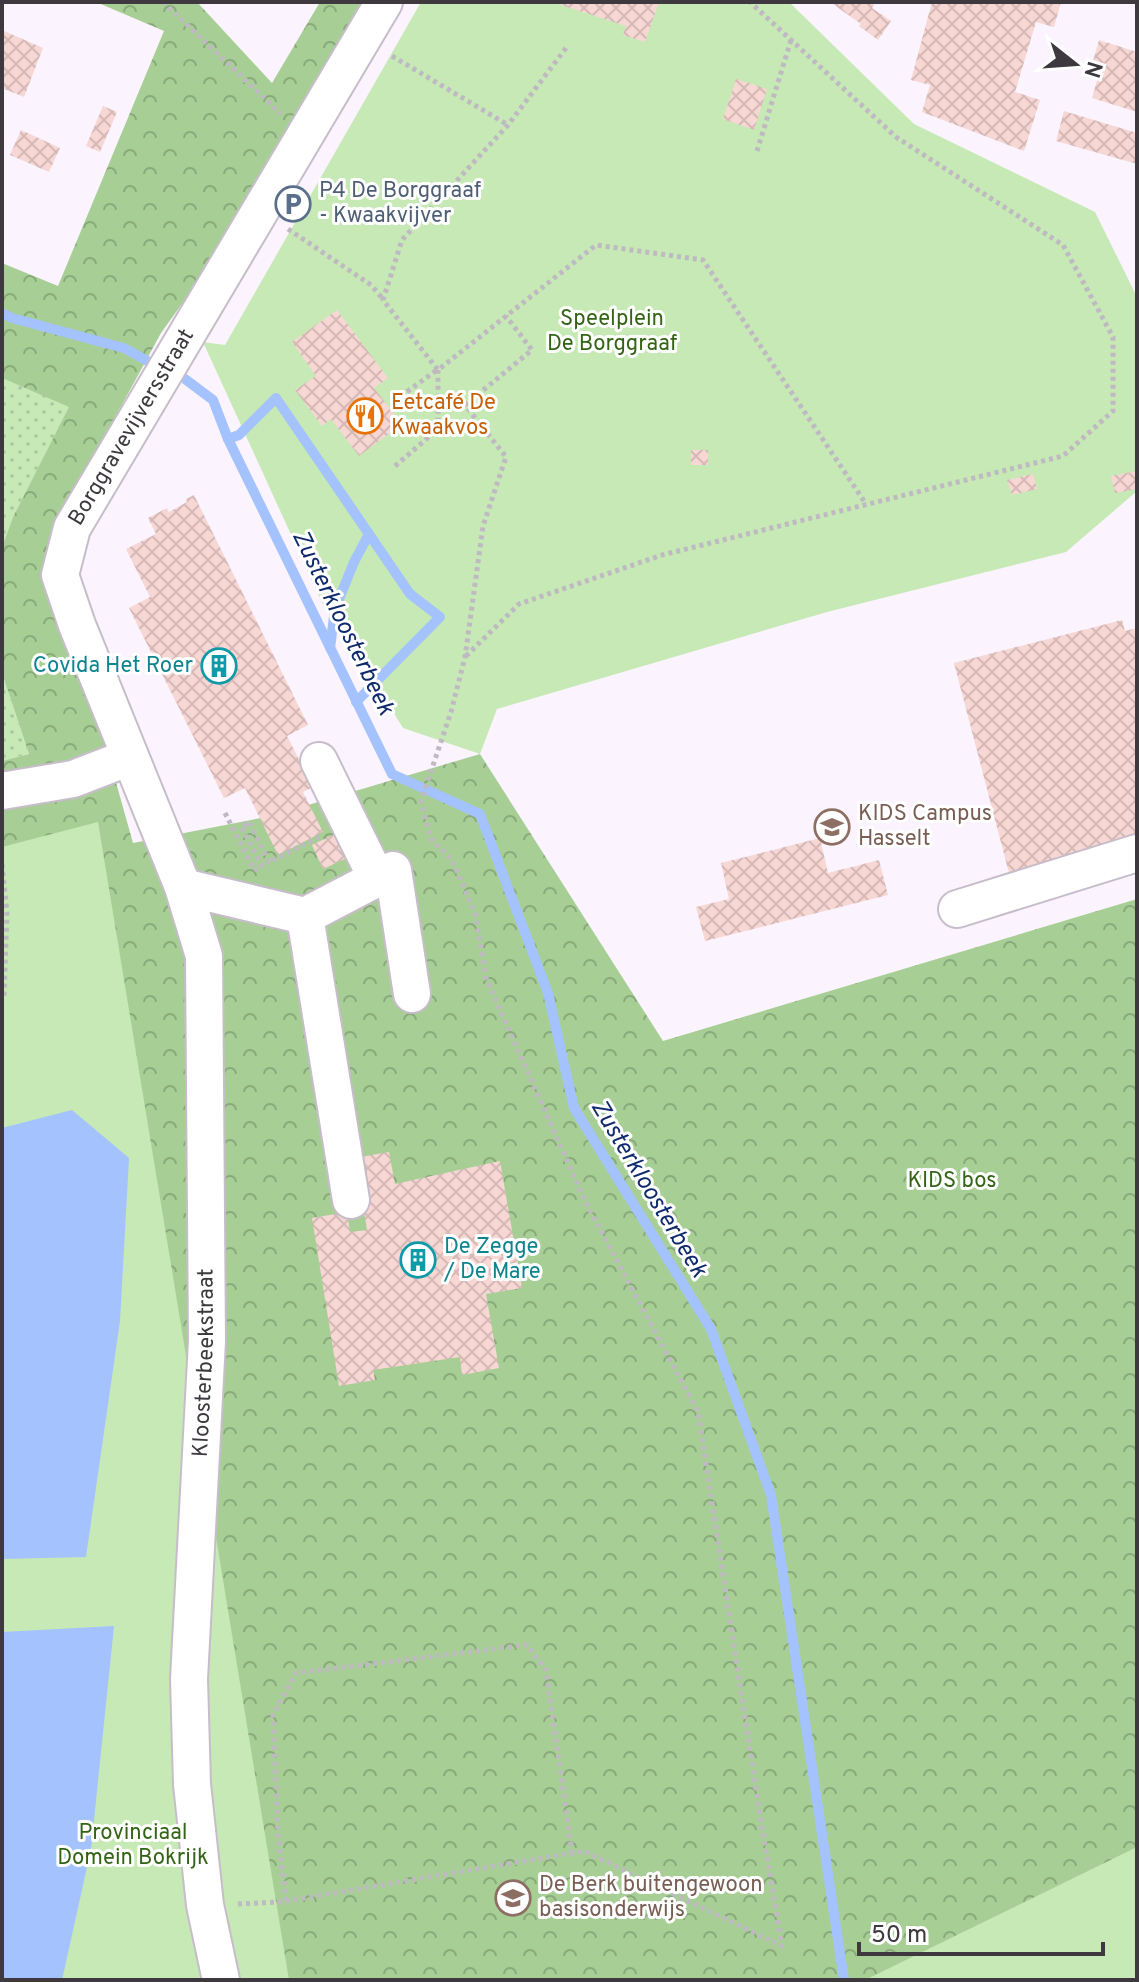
<svg xmlns="http://www.w3.org/2000/svg" width="1139" height="1982" font-family="Overpass,sans-serif">
<style>
.grass{fill:url(#grass-dots)}
.forest{fill:url(#forest-crowns)}
.park{fill:#c6e9b6}
.water{fill:#a4c2fd}
.lines{fill:none;stroke-linecap:round;stroke-linejoin:round}
.stream{stroke:#a4c2fd;stroke-width:10}
.building{fill:url(#building-cross-hatch)}
.minor-casing{stroke:#c7bdca;stroke-width:40}
.path{stroke:#bfb9c2;stroke-width:5;stroke-dasharray:4 4;stroke-linecap:butt}
.minor{stroke:#fff;stroke-width:36}
.labels{text-anchor:middle;dominant-baseline:central;stroke-width:6;stroke-linejoin:round;paint-order:stroke}
.service-label{font-size:22px;fill:#4e5e75;stroke:#fff;text-anchor:start}
.park-label{font-size:22px;fill:#336314;stroke:#fff}
.food-label{font-size:22px;fill:#c56008;stroke:#fff;text-anchor:start}
.street-label{font-size:22px;fill:#3d393f;stroke:#fff}
.culture-label{font-size:22px;fill:#0d838f;stroke:#fff;text-anchor:end}
.education-label{font-size:22px;fill:#785e54;stroke:#fff;text-anchor:start}
.water-label{font-size:24px;font-style:italic;fill:#0e2a6c;stroke:#fff}
</style>
<defs>
<pattern id="grass-dots" width="8" height="8" patternUnits="userSpaceOnUse" patternTransform="scale(2)"><rect width="8" height="8" fill="#c6e9b6"/><path d="M2 2h.1M6 6h.1" fill="none" stroke="#abc99e" stroke-width="1.8" stroke-linecap="round"/></pattern>
<pattern id="forest-crowns" width="20" height="18" patternUnits="userSpaceOnUse" patternTransform="scale(2)"><rect width="20" height="18" fill="#a7cf95"/><path d="M2 6a3 3 0 1 1 6 0M12 15a3 3 0 1 1 6 0" fill="none" stroke="#89a97b"/></pattern>
<pattern id="building-cross-hatch" width="8" height="8" patternUnits="userSpaceOnUse" patternTransform="scale(2)"><rect width="8" height="8" fill="#f7d7d3"/><path d="M0 0l8 8M0 8l8-8" fill="none" stroke="#d5b9b6"/></pattern>
</defs>
<rect width="100%" height="100%" fill="#fbf3fe"/>
<!-- grass -->
<g class="grass">
<path d="M 2,378 L 70,406 L 13,517 L 2,547 Z"/>
<path d="M 2,673 L 29,754 L 2,761 Z"/>
</g>
<!-- forest -->
<path class="forest" d="M 96,2 L 197,2 L 272,83 L 320,2 L 370,2 L 281,166 L 161,333 L 56,526 L 54,590 L 71,660 L 103,736 L 133,843 L 271,816 L 480,754 L 663,1041 L 1137,899 L 1137,1980 L 62,1980 L 2,1128 L 2,761 L 29,754 L 2,673 L 2,547 L 13,517 L 69,407 L 2,378 L 2,263 L 58,286 L 164,31 Z"/>
<!-- park -->
<g class="park">
<path d="M 421,2 L 789,2 L 914,124 L 1095,212 L 1137,297 L 1137,491 L 1066,552 L 827,612 L 497,709 L 480,754 L 403,728 L 346,635 L 325,609 L 203,342 L 225,345 Z"/>
<path d="M 98,822 L 289,1980 L 2,1980 L 2,847 Z"/>
<path d="M 1137,1847 L 1137,1980 L 865,1980 Z"/>
</g>
<!-- water -->
<g class="water">
<path d="M 72,1110 L 129,1158 L 120,1321 L 86,1557 L 2,1559 L 2,1128 Z"/>
<path d="M 114,1626 L 91,1849 L 62,1980 L 2,1980 L 2,1632 Z"/>
</g>
<g class="lines">
<!-- stream -->
<g class="stream">
<path d="M 2,313 L 12,318 L 124,348 L 151,363"/>
<path d="M 185,379 L 213,400 L 228,439 L 392,774 L 480,814 L 548,993 L 574,1108 L 711,1329 L 771,1495 L 844,1980"/>
<path d="M 228,439 L 239,435 L 276,398 L 410,594 L 440,617 L 356,702"/>
<path d="M 330,648 L 335,609 L 354,562 L 369,534"/>
</g>
</g>
<!-- building -->
<g class="building">
<path d="M 561,2 L 659,2 L 645,42 L 623,35 L 626,26 L 561,5 Z"/>
<path d="M 830,2 L 873,2 L 875,3 L 872,8 L 891,21 L 878,40 L 859,26 L 861,24 Z"/>
<path d="M 932,2 L 1061,2 L 1054,27 L 1036,22 L 1015,92 L 1040,100 L 1024,151 L 922,112 L 930,85 L 911,80 Z"/>
<path d="M 2,30 L 43,48 L 24,97 L 2,88 Z"/>
<path d="M 1099,40 L 1137,52 L 1137,112 L 1092,98 L 1099,74 L 1090,72 Z"/>
<path d="M 736,79 L 767,89 L 754,130 L 723,119 Z"/>
<path d="M 103,106 L 117,112 L 100,152 L 86,146 Z"/>
<path d="M 1064,111 L 1137,133 L 1137,164 L 1056,141 Z"/>
<path d="M 21,130 L 60,148 L 49,172 L 10,155 Z"/>
<path d="M 337,310 L 388,378 L 374,388 L 402,424 L 359,456 L 331,419 L 322,426 L 295,390 L 316,376 L 292,342 Z"/>
<rect x="691" y="450" width="17" height="15"/>
<path d="M 1137,471 L 1137,489 L 1115,493 L 1111,476 Z"/>
<path d="M 1033,474 L 1037,489 L 1012,495 L 1007,480 Z"/>
<path d="M 194,495 L 308,725 L 287,736 L 313,787 L 303,792 L 323,832 L 278,855 L 245,788 L 224,798 L 129,608 L 150,597 L 126,549 L 156,534 L 148,518 L 167,508 L 169,512 L 187,502 L 186,499 Z"/>
<path d="M 1122,620 L 1125,631 L 1137,628 L 1137,840 L 1009,873 L 954,663 Z"/>
<path d="M 339,832 L 351,856 L 323,869 L 312,845 Z"/>
<path d="M 820,838 L 828,873 L 879,860 L 888,895 L 705,941 L 696,907 L 729,899 L 721,863 Z"/>
<path d="M 389,1152 L 395,1184 L 500,1161 L 522,1288 L 486,1294 L 499,1368 L 462,1375 L 460,1357 L 373,1370 L 375,1380 L 339,1386 L 312,1218 L 347,1212 L 350,1232 L 367,1230 L 355,1158 Z"/>
</g>
<g class="lines">
<defs>
<g id="minor">
<path d="M 319,761 L 377,879"/>
<path d="M 2,791 L 73,779 L 130,757"/>
<path d="M 183,887 L 305,916 L 351,1200"/>
<path d="M 957,909 L 1137,853"/>
<path d="M 305,916 L 393,870 L 412,994"/>
<path id="s1" d="M 221,1980 L 205,1905 L 192,1784 L 189,1679 L 207,1341 L 204,956 L 183,887 L 77,625 L 60,575 L 72,528 L 384,2"/>
</g>
</defs>
<!-- minor casing -->
<use href="#minor" class="minor-casing"/>
<!-- path -->
<g class="path">
<path d="M 163,2 L 281,114"/>
<path d="M 566,48 L 508,125 L 402,240 L 383,300 L 438,370 L 596,245 L 703,260 L 866,504"/>
<path d="M 392,56 L 508,125"/>
<path d="M 757,151 L 791,40"/>
<path d="M 288,229 L 371,285 L 383,299"/>
<path d="M 394,401 L 437,370"/>
<path d="M 395,466 L 438,429 L 438,370"/>
<path d="M 466,656 L 519,604 L 662,555 L 1063,456 L 1113,411 L 1113,337 L 1063,245 L 896,137 L 750,2"/>
<path d="M 225,813 L 254,870 L 262,866 L 241,826 L 249,822 L 269,862 L 319,837"/>
<path d="M 2,864 L 7,912 L 4,996 L 2,999"/>
<path d="M 286,1901 L 278,1833 L 273,1715 L 296,1673 L 527,1645 L 546,1670 L 572,1852"/>
<path d="M 238,1904 L 280,1902 L 584,1851 L 782,1946 L 760,1815 L 698,1412 L 584,1199 L 486,978 L 475,913 L 452,860 L 431,839 L 421,801 L 451,712 L 465,657 L 483,526 L 506,457 L 465,405 L 532,350 L 506,316"/>
</g>
<!-- minor -->
<use href="#minor" class="minor"/>
</g>
<!-- icons -->
<defs>
<symbol id="parking-ring" viewBox="-11 -11 22 22"><circle r="9.5" fill="#fff" stroke="#5c6f8a" stroke-width="1.5"/><path d="M-3.5-5.5H1a3.5 3.5 0 0 1 0 7H-1V5.5H-3.5ZM-1-3.4V-.6H.8a1.4 1.4 0 0 0 0-2.8Z" fill="#5c6f8a"/></symbol>
<symbol id="restaurant-ring" viewBox="-11 -11 22 22"><circle r="9.5" fill="#fff" stroke="#e8710a" stroke-width="1.5"/><path d="M-5-6h1v4h1v-4h1v4h1v-4h1v5L-1.5 .5V6h-2V.5L-5-1ZM5-6V6H3V1.5H1.5Q1.5-4 5-6Z" fill="#e8710a"/></symbol>
<symbol id="building-ring" viewBox="-11 -11 22 22"><circle r="9.5" fill="#fff" stroke="#0f9aa8" stroke-width="1.5"/><path d="M-4-6H4V6H1V3H-1V6H-4ZM-2.5-4.3h1.7v1.8h-1.7ZM.8-4.3h1.7v1.8H.8ZM-2.5-1h1.7V.8h-1.7ZM.8-1h1.7V.8H.8Z" fill="#0f9aa8"/></symbol>
<symbol id="school-ring" viewBox="-11 -11 22 22"><circle r="9.5" fill="#fff" stroke="#8d6e63" stroke-width="1.5"/><path d="M0-5L7-2L0 1L-7-2ZM-4 1L0 2.5L4 1V4Q0 6-4 4Z" fill="#8d6e63"/></symbol>
</defs>
<g fill-rule="evenodd">
<use href="#parking-ring" x="273" y="184" width="40" height="40"/>
<use href="#restaurant-ring" x="345" y="396" width="40" height="40"/>
<use href="#building-ring" x="199" y="646" width="40" height="40"/>
<use href="#school-ring" x="812" y="807" width="40" height="40"/>
<use href="#building-ring" x="398" y="1240" width="40" height="40"/>
<use href="#school-ring" x="493" y="1878" width="40" height="40"/>
</g>
<g class="labels">
<!-- service labels -->
<g class="service-label">
<text x="319" y="191">P4 De Borggraaf<tspan x="319" dy="25">- Kwaakvijver</tspan></text>
</g>
<!-- park labels -->
<g class="park-label">
<text x="612" y="319">Speelplein<tspan x="612" dy="25">De Borggraaf</tspan></text>
<text x="952" y="1181">KIDS bos</text>
<text x="133" y="1833">Provinciaal<tspan x="133" dy="25">Domein Bokrijk</tspan></text>
</g>
<!-- food labels -->
<g class="food-label">
<text x="391" y="403">Eetcafé De<tspan x="391" dy="25">Kwaakvos</tspan></text>
</g>
<!-- street labels -->
<g class="street-label">
<text stroke="none"><textPath href="#s1" startOffset="1600">Borggravevijversstraat</textPath></text>
<text stroke="none"><textPath href="#s1" startOffset="620">Kloosterbeekstraat</textPath></text>
</g>
<!-- culture labels -->
<g class="culture-label">
<text x="193" y="666">Covida Het Roer</text>
<text x="444" y="1247" text-anchor="start">De Zegge<tspan x="444" dy="25">/ De Mare</tspan></text>
</g>
<!-- education labels -->
<g class="education-label">
<text x="858" y="814">KIDS Campus<tspan x="858" dy="25">Hasselt</tspan></text>
<text x="539" y="1885">De Berk buitengewoon<tspan x="539" dy="25">basisonderwijs</tspan></text>
</g>
<!-- water labels -->
<g class="water-label">
<text transform="translate(342 623) rotate(64)">Zusterkloosterbeek</text>
<text transform="translate(648 1189) rotate(59)">Zusterkloosterbeek</text>
</g>
</g>
<!-- border -->
<rect width="1139" height="1982" fill="none" stroke="#3d393f" stroke-width="8"/>
<!-- north arrow -->
<g transform="translate(1075 64) rotate(107)" stroke="#ffffff" stroke-width="6" paint-order="stroke">
<path d="M0-6L14 30L0 20L-14 30Z" fill="#3d393f"/>
<text y="-12" font-size="22" font-weight="bold" text-anchor="middle" fill="#3d393f">N</text>
</g>
<!-- scale -->
<path d="M859 1942v12h244v-12" fill="none" stroke="#3d393f" stroke-width="4"/>
<text x="871" y="1942" font-size="24" fill="#3d393f" stroke="#ffffff" stroke-width="6" paint-order="stroke">50 m</text>
</svg>
